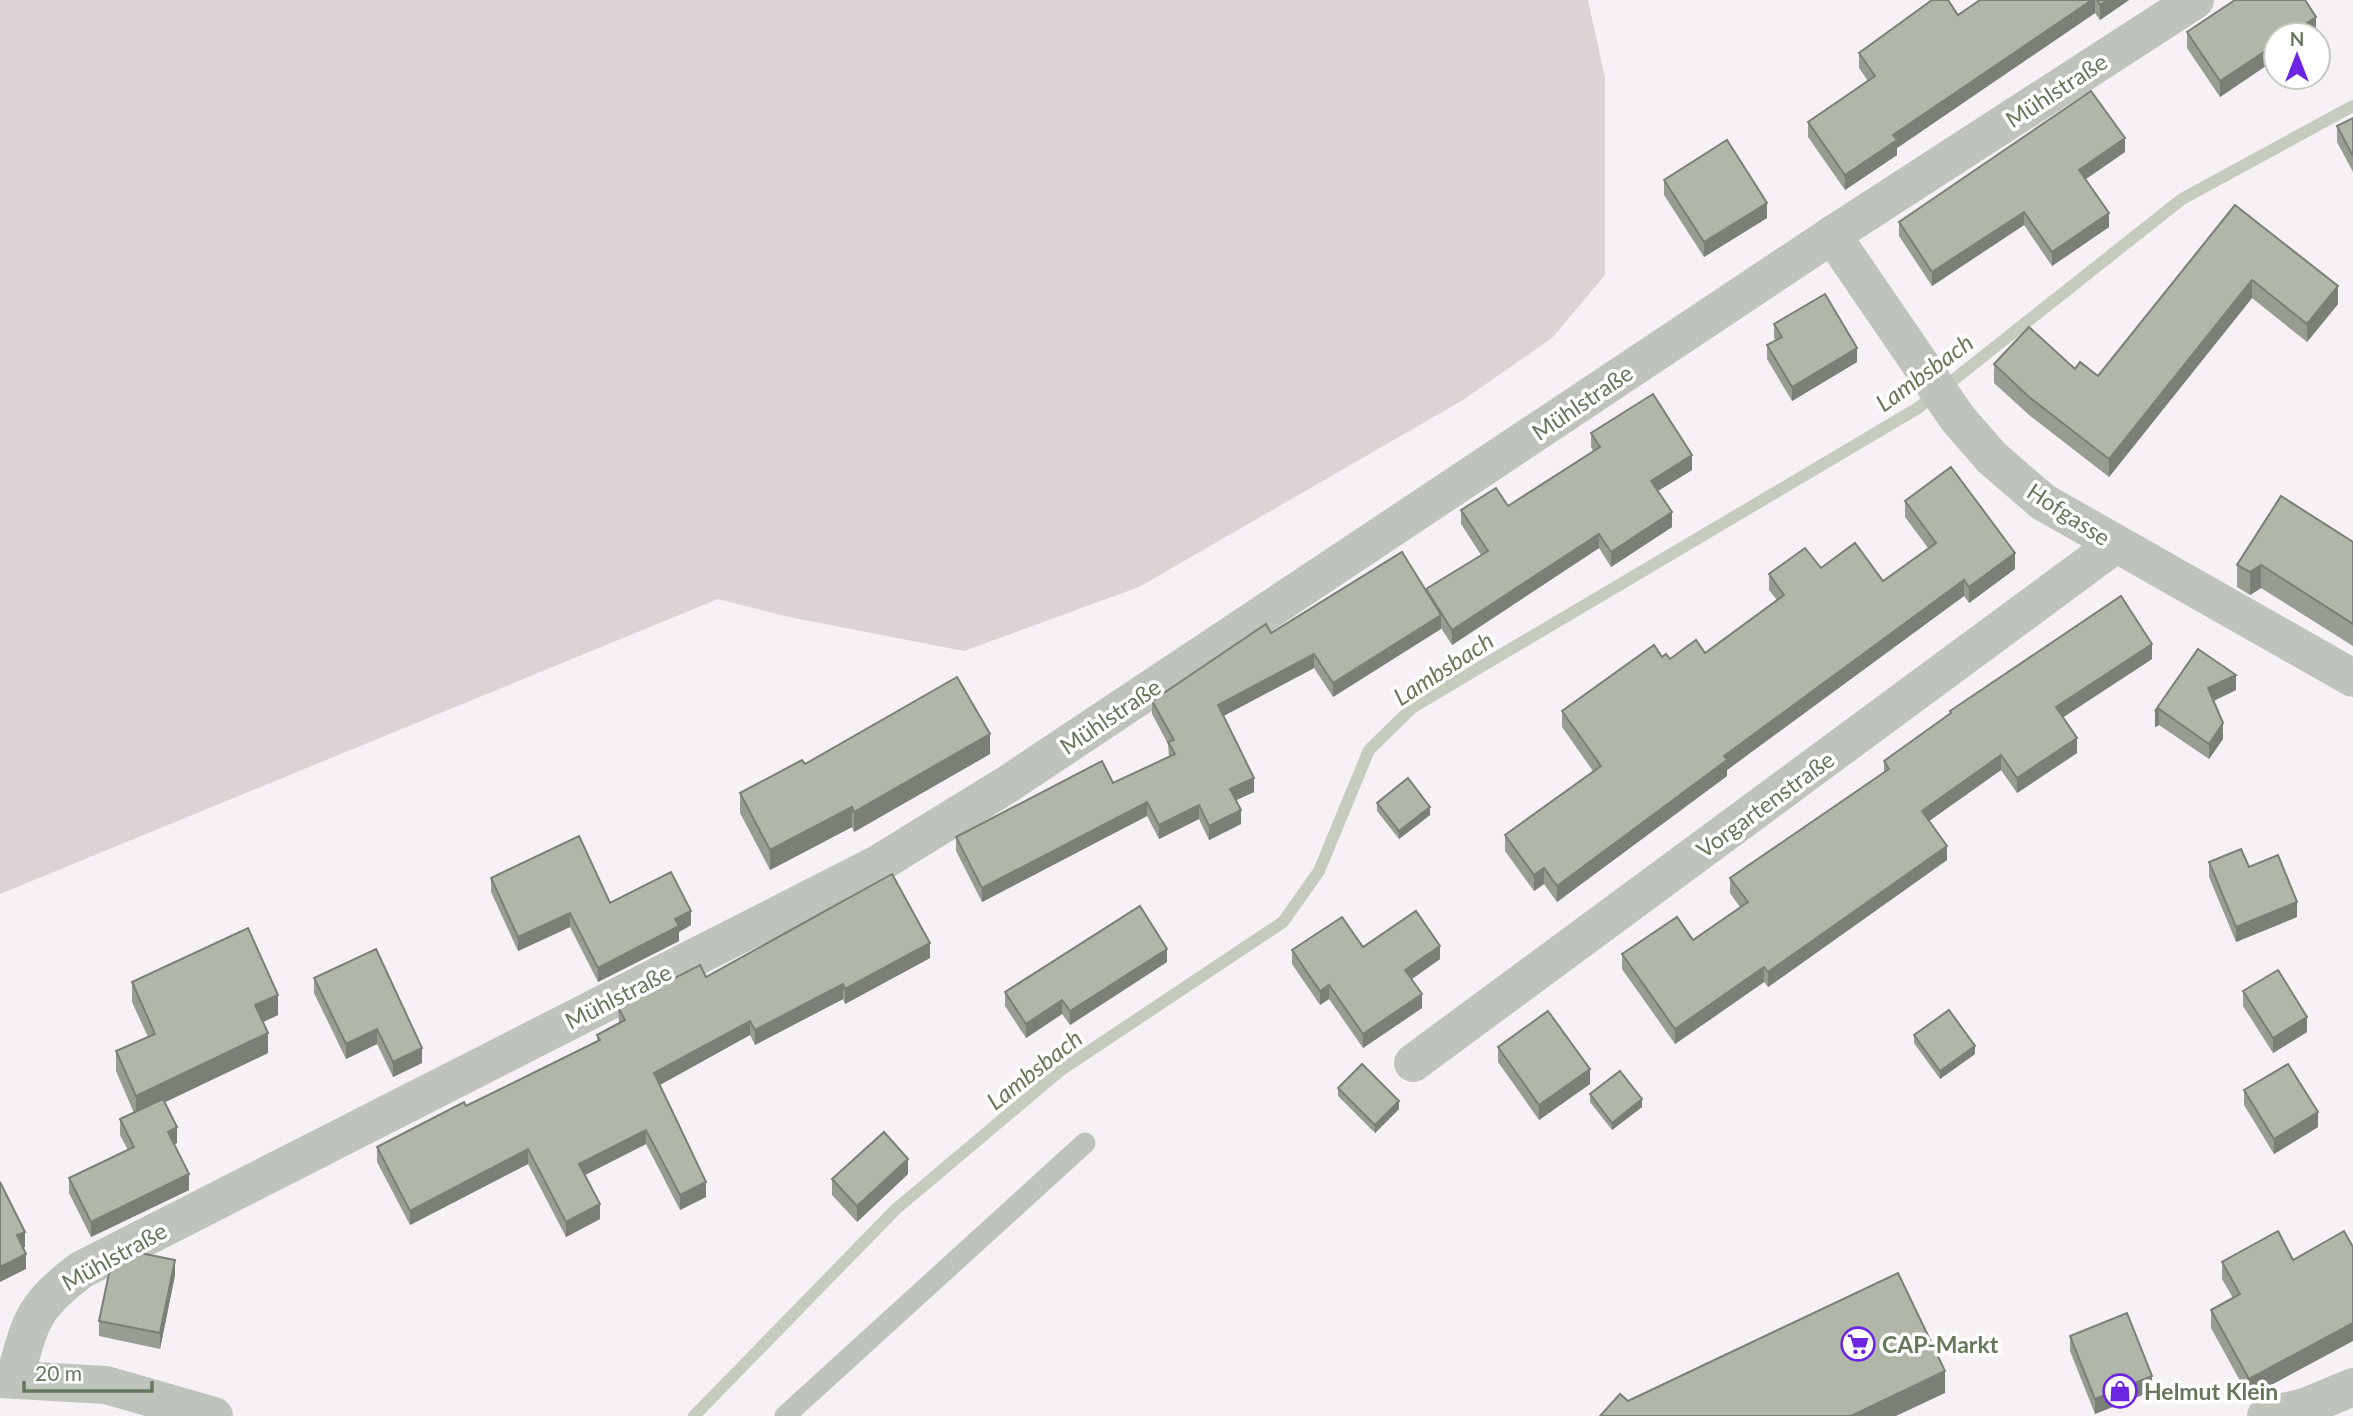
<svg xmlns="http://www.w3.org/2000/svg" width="2353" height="1416" font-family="Lato,sans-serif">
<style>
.green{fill:#dcd3d5}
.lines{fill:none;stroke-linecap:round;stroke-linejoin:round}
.stream{stroke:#c5cbbd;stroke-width:12}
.service{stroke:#bec4bb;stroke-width:21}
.minor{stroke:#bec4bb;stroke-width:38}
.tertiary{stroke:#bec4bb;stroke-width:38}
.wall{fill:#979d91}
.shaded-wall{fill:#7b8076}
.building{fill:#b0b7a9;stroke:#7b8076;stroke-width:2}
.labels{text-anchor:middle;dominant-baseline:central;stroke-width:7;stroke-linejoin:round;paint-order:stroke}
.street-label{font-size:23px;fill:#66785c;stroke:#fff}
.poi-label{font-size:23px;font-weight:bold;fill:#66785c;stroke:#fff;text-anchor:start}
.water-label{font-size:24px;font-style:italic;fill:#6c785a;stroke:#fff}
</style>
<rect width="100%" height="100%" fill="#f5f1f5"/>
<!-- green -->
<path class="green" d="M 0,0 L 1588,0 L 1605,78 L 1605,275 L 1552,338 L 1463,400 L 1139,587 L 964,651 L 789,617 L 718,599 L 0,894 Z"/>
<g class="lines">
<!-- stream -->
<path class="stream" d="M 694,1416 L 896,1209 L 1061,1070 L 1283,922 L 1319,871 L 1369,750 L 1413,707 L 1918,408 L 2182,199 L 2353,106"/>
<!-- service -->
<path class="service" d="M 785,1416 L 1085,1143"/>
<!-- minor -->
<g class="minor">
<path d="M 1832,235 L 1958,419 L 1992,458 L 2043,502 L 2353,678"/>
<path d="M 1413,1063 L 2116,544"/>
<path d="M 15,1377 C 31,1320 32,1307 81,1270 L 878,864 L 1008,784 L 1832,235 L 2195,0"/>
</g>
<!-- tertiary -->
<g class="tertiary">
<path d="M 0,1379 L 106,1385 L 214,1416"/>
<path d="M 2266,1416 L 2305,1407 L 2353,1387"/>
</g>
</g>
<!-- wall -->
<g class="wall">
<path d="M 1980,0 L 2129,0 L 2100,20 L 2095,13 L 1897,148 L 1897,155 L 1845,190 L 1808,137 L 1808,122 L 1868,81 L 1859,68 L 1859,53 L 1958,15 Z"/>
<path d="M 2187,32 L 2316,32 L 2220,97 L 2187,48 Z"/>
<path d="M 2353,118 L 2353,172 L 2337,142 L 2337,126 Z"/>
<path d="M 2125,152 L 2085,179 L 2109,227 L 2052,266 L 2024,225 L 1932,286 L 1899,236 L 1899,222 Z"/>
<path d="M 1664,180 L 1767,218 L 1704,257 L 1664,195 Z"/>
<path d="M 2235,205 L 2338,304 L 2307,342 L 2252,298 L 2109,477 L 2029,415 L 1994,383 L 1994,364 L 2075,369 L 2098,376 Z"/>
<path d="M 1774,324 L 1857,362 L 1792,401 L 1767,359 L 1767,345 L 1776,340 L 1774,338 Z"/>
<path d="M 1591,433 L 1692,470 L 1658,491 L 1672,527 L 1611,567 L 1599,548 L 1452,645 L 1441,628 L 1333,697 L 1314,668 L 1223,716 L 1254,792 L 1236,800 L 1241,824 L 1209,840 L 1199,819 L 1159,839 L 1147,816 L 982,902 L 956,851 L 956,837 L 1113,783 L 1169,757 L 1168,744 L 1152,714 L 1152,701 L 1271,633 L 1426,590 L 1481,555 L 1461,524 L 1461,510 L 1508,506 L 1593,451 L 1591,447 Z"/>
<path d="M 1905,501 L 2015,569 L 1969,603 L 1964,596 L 1727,770 L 1727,776 L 1557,902 L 1544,884 L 1534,891 L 1505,851 L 1505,835 L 1593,771 L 1562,727 L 1562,711 L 1662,657 L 1670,659 L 1705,653 L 1777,600 L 1769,590 L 1769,574 L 1821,568 L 1883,581 L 1928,548 L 1905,517 Z"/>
<path d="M 2353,542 L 2353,646 L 2261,588 L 2250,595 L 2237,587 L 2237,565 Z"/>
<path d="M 2198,649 L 2236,690 L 2214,701 L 2223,739 L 2209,759 L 2159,725 L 2155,727 L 2155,711 Z"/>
<path d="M 2152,659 L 2063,717 L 2077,753 L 2017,793 L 2001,770 L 1929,821 L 1947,860 L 1768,987 L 1764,982 L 1675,1044 L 1622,969 L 1622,954 L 1693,940 L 1740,907 L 1730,893 L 1730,878 L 1884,772 L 1884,761 L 1950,714 L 1950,711 Z"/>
<path d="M 990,754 L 854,832 L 852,827 L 770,870 L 740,813 L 740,793 L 805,764 Z"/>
<path d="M 1377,803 L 1430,815 L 1399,839 L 1377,811 Z"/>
<path d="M 2209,862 L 2249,867 L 2297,917 L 2236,942 L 2209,877 Z"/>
<path d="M 491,878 L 610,903 L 691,925 L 679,932 L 679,941 L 598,982 L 570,927 L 518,951 L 491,892 Z"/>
<path d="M 1363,947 L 1440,959 L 1411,979 L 1422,1008 L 1363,1048 L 1329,999 L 1320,1005 L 1292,964 L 1292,950 Z"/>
<path d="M 930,958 L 845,1004 L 843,999 L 755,1045 L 750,1035 L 660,1085 L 706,1197 L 680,1210 L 646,1144 L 585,1175 L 600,1219 L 566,1237 L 528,1164 L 410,1225 L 377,1162 L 377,1147 L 466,1106 L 597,1041 L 597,1035 L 619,1023 L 618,1007 L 706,977 Z"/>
<path d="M 1167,962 L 1070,1025 L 1062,1014 L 1026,1038 L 1005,1006 L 1005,992 Z"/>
<path d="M 314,978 L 422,1063 L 393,1077 L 377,1044 L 346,1059 L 314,993 Z"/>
<path d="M 132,982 L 278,1015 L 263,1022 L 268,1053 L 165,1102 L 177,1143 L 174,1144 L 189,1190 L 91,1237 L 69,1193 L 69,1178 L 128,1150 L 120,1135 L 120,1119 L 134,1113 L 116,1071 L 116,1051 L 148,1037 L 132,1002 Z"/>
<path d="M 2243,991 L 2307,1032 L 2273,1053 L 2243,1006 Z"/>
<path d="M 1914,1035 L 1975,1054 L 1940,1079 L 1914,1043 Z"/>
<path d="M 1498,1047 L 1590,1084 L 1539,1120 L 1498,1062 Z"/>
<path d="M 1338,1088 L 1399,1109 L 1375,1133 L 1338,1096 Z"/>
<path d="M 2244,1090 L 2318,1127 L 2274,1154 L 2244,1105 Z"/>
<path d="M 1590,1094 L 1642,1107 L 1612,1130 L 1590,1102 Z"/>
<path d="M 908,1174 L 857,1222 L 832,1195 L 832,1179 Z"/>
<path d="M 2278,1231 L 2249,1397 L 2211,1328 L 2211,1310 L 2233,1298 L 2222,1279 L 2222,1262 Z"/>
<path d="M 175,1275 L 160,1349 L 99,1336 L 99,1321 Z"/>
<path d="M 2070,1336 L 2152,1391 L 2095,1414 L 2070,1351 Z"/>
</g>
<!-- shaded-wall -->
<g class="shaded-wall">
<path d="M 2092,0 L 2095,0 L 2095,13 L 1897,148 L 1897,155 L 1845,190 L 1845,175 L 1893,135 Z"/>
<path d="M 2107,0 L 2129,0 L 2100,20 L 2100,5 Z"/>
<path d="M 2316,17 L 2316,32 L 2312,35 L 2289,35 Z"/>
<path d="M 2276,44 L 2276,59 L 2220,97 L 2220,81 Z"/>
<path d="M 2125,138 L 2125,152 L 2079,184 L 2079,170 Z"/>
<path d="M 1767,203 L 1767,218 L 1704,257 L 1704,242 Z"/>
<path d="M 2024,212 L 2024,225 L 1932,286 L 1932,272 Z"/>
<path d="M 2109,213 L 2109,227 L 2052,266 L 2052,252 Z"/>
<path d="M 2252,280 L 2252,298 L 2109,477 L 2109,459 Z"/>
<path d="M 2338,286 L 2338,304 L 2307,342 L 2307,324 Z"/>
<path d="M 1857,348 L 1857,362 L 1792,401 L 1792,387 Z"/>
<path d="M 1692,455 L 1692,470 L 1651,495 L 1651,481 Z"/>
<path d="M 1672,512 L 1672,527 L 1611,567 L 1611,552 Z"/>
<path d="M 1599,534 L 1599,548 L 1452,645 L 1452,630 Z"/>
<path d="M 2015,553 L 2015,569 L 1969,603 L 1969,587 Z"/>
<path d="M 2261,565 L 2261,588 L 2250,595 L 2250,572 Z"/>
<path d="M 1964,580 L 1964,596 L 1727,770 L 1727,776 L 1557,902 L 1557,886 L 1724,756 Z"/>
<path d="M 1441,615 L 1441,629 L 1333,697 L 1333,683 Z"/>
<path d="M 2152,644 L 2152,659 L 2056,722 L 2056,707 Z"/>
<path d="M 1314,654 L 1314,668 L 1218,719 L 1218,705 Z"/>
<path d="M 2236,675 L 2236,690 L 2208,703 L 2208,688 Z"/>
<path d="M 2159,709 L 2159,725 L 2155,727 L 2155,711 Z"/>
<path d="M 2223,723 L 2223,739 L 2209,759 L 2209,744 Z"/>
<path d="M 990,734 L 990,754 L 854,832 L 854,812 Z"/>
<path d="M 2077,738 L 2077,753 L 2017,793 L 2017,778 Z"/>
<path d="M 2001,755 L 2001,770 L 1922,826 L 1922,811 Z"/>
<path d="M 1254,778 L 1254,792 L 1230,803 L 1230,789 Z"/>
<path d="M 1147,802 L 1147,816 L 982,902 L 982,888 Z"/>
<path d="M 1199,805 L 1199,819 L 1159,839 L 1159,825 Z"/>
<path d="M 852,807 L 852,827 L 770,870 L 770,850 Z"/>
<path d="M 1430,807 L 1430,815 L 1399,839 L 1399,831 Z"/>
<path d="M 1241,810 L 1241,824 L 1209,840 L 1209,826 Z"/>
<path d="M 1947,846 L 1947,860 L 1768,987 L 1768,972 Z"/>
<path d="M 1544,868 L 1544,884 L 1534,891 L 1534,875 Z"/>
<path d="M 2297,902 L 2297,917 L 2236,942 L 2236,927 Z"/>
<path d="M 691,911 L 691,925 L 679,932 L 679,941 L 598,982 L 598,968 L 675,919 Z"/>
<path d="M 570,913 L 570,927 L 518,951 L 518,937 Z"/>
<path d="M 930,943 L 930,958 L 845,1004 L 845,989 Z"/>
<path d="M 1440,946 L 1440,959 L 1405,984 L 1405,970 Z"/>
<path d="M 1167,949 L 1167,962 L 1070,1025 L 1070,1011 Z"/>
<path d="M 1764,967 L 1764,982 L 1675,1044 L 1675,1029 Z"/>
<path d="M 843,984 L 843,999 L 755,1045 L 755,1030 Z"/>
<path d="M 1329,985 L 1329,999 L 1320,1005 L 1320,991 Z"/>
<path d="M 1422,994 L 1422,1008 L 1363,1048 L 1363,1034 Z"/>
<path d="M 278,995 L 278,1015 L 255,1026 L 255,1005 Z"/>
<path d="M 1062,1000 L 1062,1014 L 1026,1038 L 1026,1024 Z"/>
<path d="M 2307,1017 L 2307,1032 L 2273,1053 L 2273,1038 Z"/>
<path d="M 750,1021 L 750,1035 L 654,1088 L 654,1073 Z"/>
<path d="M 377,1029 L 377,1044 L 346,1059 L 346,1044 Z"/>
<path d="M 268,1033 L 268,1053 L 136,1116 L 136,1096 Z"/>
<path d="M 1975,1046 L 1975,1054 L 1940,1079 L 1940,1071 Z"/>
<path d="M 422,1048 L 422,1063 L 393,1077 L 393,1062 Z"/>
<path d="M 1590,1069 L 1590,1084 L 1539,1120 L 1539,1105 Z"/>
<path d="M 1642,1099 L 1642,1107 L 1612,1130 L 1612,1123 Z"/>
<path d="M 1399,1101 L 1399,1109 L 1375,1133 L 1375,1125 Z"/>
<path d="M 2318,1112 L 2318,1127 L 2274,1154 L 2274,1139 Z"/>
<path d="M 177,1127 L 177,1143 L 168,1148 L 168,1132 Z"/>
<path d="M 646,1130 L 646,1144 L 579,1178 L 579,1164 Z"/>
<path d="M 528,1149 L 528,1164 L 410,1225 L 410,1211 Z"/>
<path d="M 908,1159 L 908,1174 L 857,1222 L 857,1206 Z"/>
<path d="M 189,1174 L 189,1190 L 91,1237 L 91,1222 Z"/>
<path d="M 706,1182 L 706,1197 L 680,1210 L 680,1195 Z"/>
<path d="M 600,1204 L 600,1219 L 566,1237 L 566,1222 Z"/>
<path d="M 25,1232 L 25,1247 L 17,1251 L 17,1235 Z"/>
<path d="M 26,1254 L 26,1269 L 0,1282 L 0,1267 Z"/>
<path d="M 175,1260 L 175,1275 L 160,1349 L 160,1333 Z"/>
<path d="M 2353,1323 L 2353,1341 L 2249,1397 L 2249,1379 Z"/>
<path d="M 1945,1371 L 1945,1393 L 1896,1416 L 1851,1416 Z"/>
<path d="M 2152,1376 L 2152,1391 L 2095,1414 L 2095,1399 Z"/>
</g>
<!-- building -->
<g class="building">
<path d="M 1932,0 L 1948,0 L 1958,15 L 1980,0 L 2092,0 L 1893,135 L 1897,140 L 1845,175 L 1808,122 L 1875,76 L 1859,53 Z"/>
<path d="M 2097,0 L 2107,0 L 2100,5 Z"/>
<path d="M 2235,0 L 2305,0 L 2316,17 L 2289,35 L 2276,35 L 2276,44 L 2220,81 L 2187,32 Z"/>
<path d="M 2091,91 L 2125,138 L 2079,170 L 2109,213 L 2052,252 L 2024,212 L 1932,272 L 1899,222 Z"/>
<path d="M 2353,118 L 2353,156 L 2337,126 Z"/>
<path d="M 1727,140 L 1767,203 L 1704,242 L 1664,180 Z"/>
<path d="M 2235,205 L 2338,286 L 2307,324 L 2252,280 L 2109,459 L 2029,397 L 1994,364 L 2029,327 L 2075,369 L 2080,362 L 2098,376 Z"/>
<path d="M 1825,294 L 1857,348 L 1792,387 L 1767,345 L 1782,337 L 1774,324 Z"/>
<path d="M 1653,394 L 1692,455 L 1651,481 L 1672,512 L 1611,552 L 1599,534 L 1452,630 L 1426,589 L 1488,551 L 1461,510 L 1496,488 L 1508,506 L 1600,447 L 1591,433 Z"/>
<path d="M 1951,467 L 2015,553 L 1969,587 L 1964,580 L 1724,756 L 1727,760 L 1557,886 L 1544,868 L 1534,875 L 1505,835 L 1601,766 L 1562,711 L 1654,645 L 1662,657 L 1666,654 L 1670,659 L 1696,640 L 1705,653 L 1784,595 L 1769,574 L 1805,548 L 1821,568 L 1855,543 L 1883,581 L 1936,543 L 1905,501 Z"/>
<path d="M 2281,496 L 2353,542 L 2353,624 L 2261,565 L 2250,572 L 2237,565 Z"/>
<path d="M 1402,552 L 1441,615 L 1333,683 L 1314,654 L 1218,705 L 1254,778 L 1230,789 L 1241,810 L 1209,826 L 1199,805 L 1159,825 L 1147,802 L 982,888 L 956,837 L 1102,761 L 1113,783 L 1175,754 L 1168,742 L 1174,740 L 1152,701 L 1266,624 L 1271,633 Z"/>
<path d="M 2121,596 L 2152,644 L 2056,707 L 2077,738 L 2017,778 L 2001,755 L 1922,811 L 1947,846 L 1768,972 L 1764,967 L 1675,1029 L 1622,954 L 1677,917 L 1693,940 L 1748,902 L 1730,878 L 1889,769 L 1884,761 L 1951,713 L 1950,711 Z"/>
<path d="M 2198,649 L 2236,675 L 2208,688 L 2223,723 L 2209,744 L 2159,709 L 2155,711 Z"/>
<path d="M 957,677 L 990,734 L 854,812 L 852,807 L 770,850 L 740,793 L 802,760 L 805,764 Z"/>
<path d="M 1408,778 L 1430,807 L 1399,831 L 1377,803 Z"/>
<path d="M 579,836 L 610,903 L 671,872 L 691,911 L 675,919 L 679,926 L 598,968 L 570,913 L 518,937 L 491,878 Z"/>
<path d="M 2241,849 L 2249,867 L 2278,855 L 2297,902 L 2236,927 L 2209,862 Z"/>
<path d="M 892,874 L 930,943 L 845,989 L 843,984 L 755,1030 L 750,1021 L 654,1073 L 706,1182 L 680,1195 L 646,1130 L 579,1164 L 600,1204 L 566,1222 L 528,1149 L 410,1211 L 377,1147 L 464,1102 L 466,1106 L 600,1040 L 597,1035 L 625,1020 L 618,1007 L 700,965 L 706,977 Z"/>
<path d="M 1140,906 L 1167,949 L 1070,1011 L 1062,1000 L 1026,1024 L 1005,992 Z"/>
<path d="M 1416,911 L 1440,946 L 1405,970 L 1422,994 L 1363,1034 L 1329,985 L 1320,991 L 1292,950 L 1342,917 L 1363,947 Z"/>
<path d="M 248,928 L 278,995 L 255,1005 L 268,1033 L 136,1096 L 116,1051 L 155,1034 L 132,982 Z"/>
<path d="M 376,949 L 422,1048 L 393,1062 L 377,1029 L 346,1044 L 314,978 Z"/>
<path d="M 2278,970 L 2307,1017 L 2273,1038 L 2243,991 Z"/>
<path d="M 1949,1010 L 1975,1046 L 1940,1071 L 1914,1035 Z"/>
<path d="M 1548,1011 L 1590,1069 L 1539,1105 L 1498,1047 Z"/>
<path d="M 1362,1064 L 1399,1101 L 1375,1125 L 1338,1088 Z"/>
<path d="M 2288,1064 L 2318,1112 L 2274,1139 L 2244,1090 Z"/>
<path d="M 1620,1071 L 1642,1099 L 1612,1123 L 1590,1094 Z"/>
<path d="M 163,1099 L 177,1127 L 168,1132 L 189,1174 L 91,1222 L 69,1178 L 134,1147 L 120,1119 Z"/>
<path d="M 884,1132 L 908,1159 L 857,1206 L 832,1179 Z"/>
<path d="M 0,1182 L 25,1232 L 17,1235 L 26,1254 L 0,1267 Z"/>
<path d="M 2278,1231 L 2293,1260 L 2344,1231 L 2353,1247 L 2353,1323 L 2249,1379 L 2211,1310 L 2240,1294 L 2222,1262 Z"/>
<path d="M 135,1252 L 175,1260 L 160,1333 L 99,1321 L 111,1264 Z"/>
<path d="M 1898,1273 L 1945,1371 L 1851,1416 L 1600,1416 L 1620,1394 L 1628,1401 Z"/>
<path d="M 2127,1313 L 2152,1376 L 2095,1399 L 2070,1336 Z"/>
</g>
<!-- icons -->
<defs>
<symbol id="supermarket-ring" viewBox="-11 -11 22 22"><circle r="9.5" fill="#fff" stroke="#6d24e3" stroke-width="1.5"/><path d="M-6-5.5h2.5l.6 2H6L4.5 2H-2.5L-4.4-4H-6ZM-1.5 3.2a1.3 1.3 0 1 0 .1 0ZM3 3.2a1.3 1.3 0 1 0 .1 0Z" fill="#6d24e3"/></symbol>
<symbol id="shop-ring" viewBox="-11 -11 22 22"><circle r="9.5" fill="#fff" stroke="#6d24e3" stroke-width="1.5"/><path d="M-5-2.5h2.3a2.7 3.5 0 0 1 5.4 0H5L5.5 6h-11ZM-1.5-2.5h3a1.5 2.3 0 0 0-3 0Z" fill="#6d24e3"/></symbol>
</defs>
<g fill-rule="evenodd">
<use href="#supermarket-ring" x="1839" y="1325" width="38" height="38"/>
<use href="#shop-ring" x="2101" y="1372" width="38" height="38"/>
</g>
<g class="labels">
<!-- street labels -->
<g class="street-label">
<text transform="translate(2056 90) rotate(-33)">Mühlstraße</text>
<text transform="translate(1582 402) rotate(-34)">Mühlstraße</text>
<text transform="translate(2069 514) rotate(33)">Hofgasse</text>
<text transform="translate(1110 716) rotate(-34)">Mühlstraße</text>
<text transform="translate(1765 804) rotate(-36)">Vorgartenstraße</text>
<text transform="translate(618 996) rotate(-27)">Mühlstraße</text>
<text transform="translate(114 1256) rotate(-29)">Mühlstraße</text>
</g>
<!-- poi labels -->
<g class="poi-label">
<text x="1882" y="1344">CAP-Markt</text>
<text x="2144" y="1391">Helmut Klein</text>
</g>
<!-- water labels -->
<g class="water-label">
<text transform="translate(1924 372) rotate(-36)">Lambsbach</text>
<text transform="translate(1443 668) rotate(-33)">Lambsbach</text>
<text transform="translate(1034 1069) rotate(-38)">Lambsbach</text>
</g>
</g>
<!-- north arrow -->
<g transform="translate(2297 56)"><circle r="33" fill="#ffffff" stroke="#c2c9be" stroke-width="2"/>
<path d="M0-5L12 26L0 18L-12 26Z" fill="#6d24e3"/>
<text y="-10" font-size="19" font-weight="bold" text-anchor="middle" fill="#66785c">N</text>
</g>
<!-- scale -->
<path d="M24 1381v10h128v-10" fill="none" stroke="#66785c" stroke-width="3.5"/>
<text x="35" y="1381" font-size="21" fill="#66785c" stroke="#ffffff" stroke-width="5" paint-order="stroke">20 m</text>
</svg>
